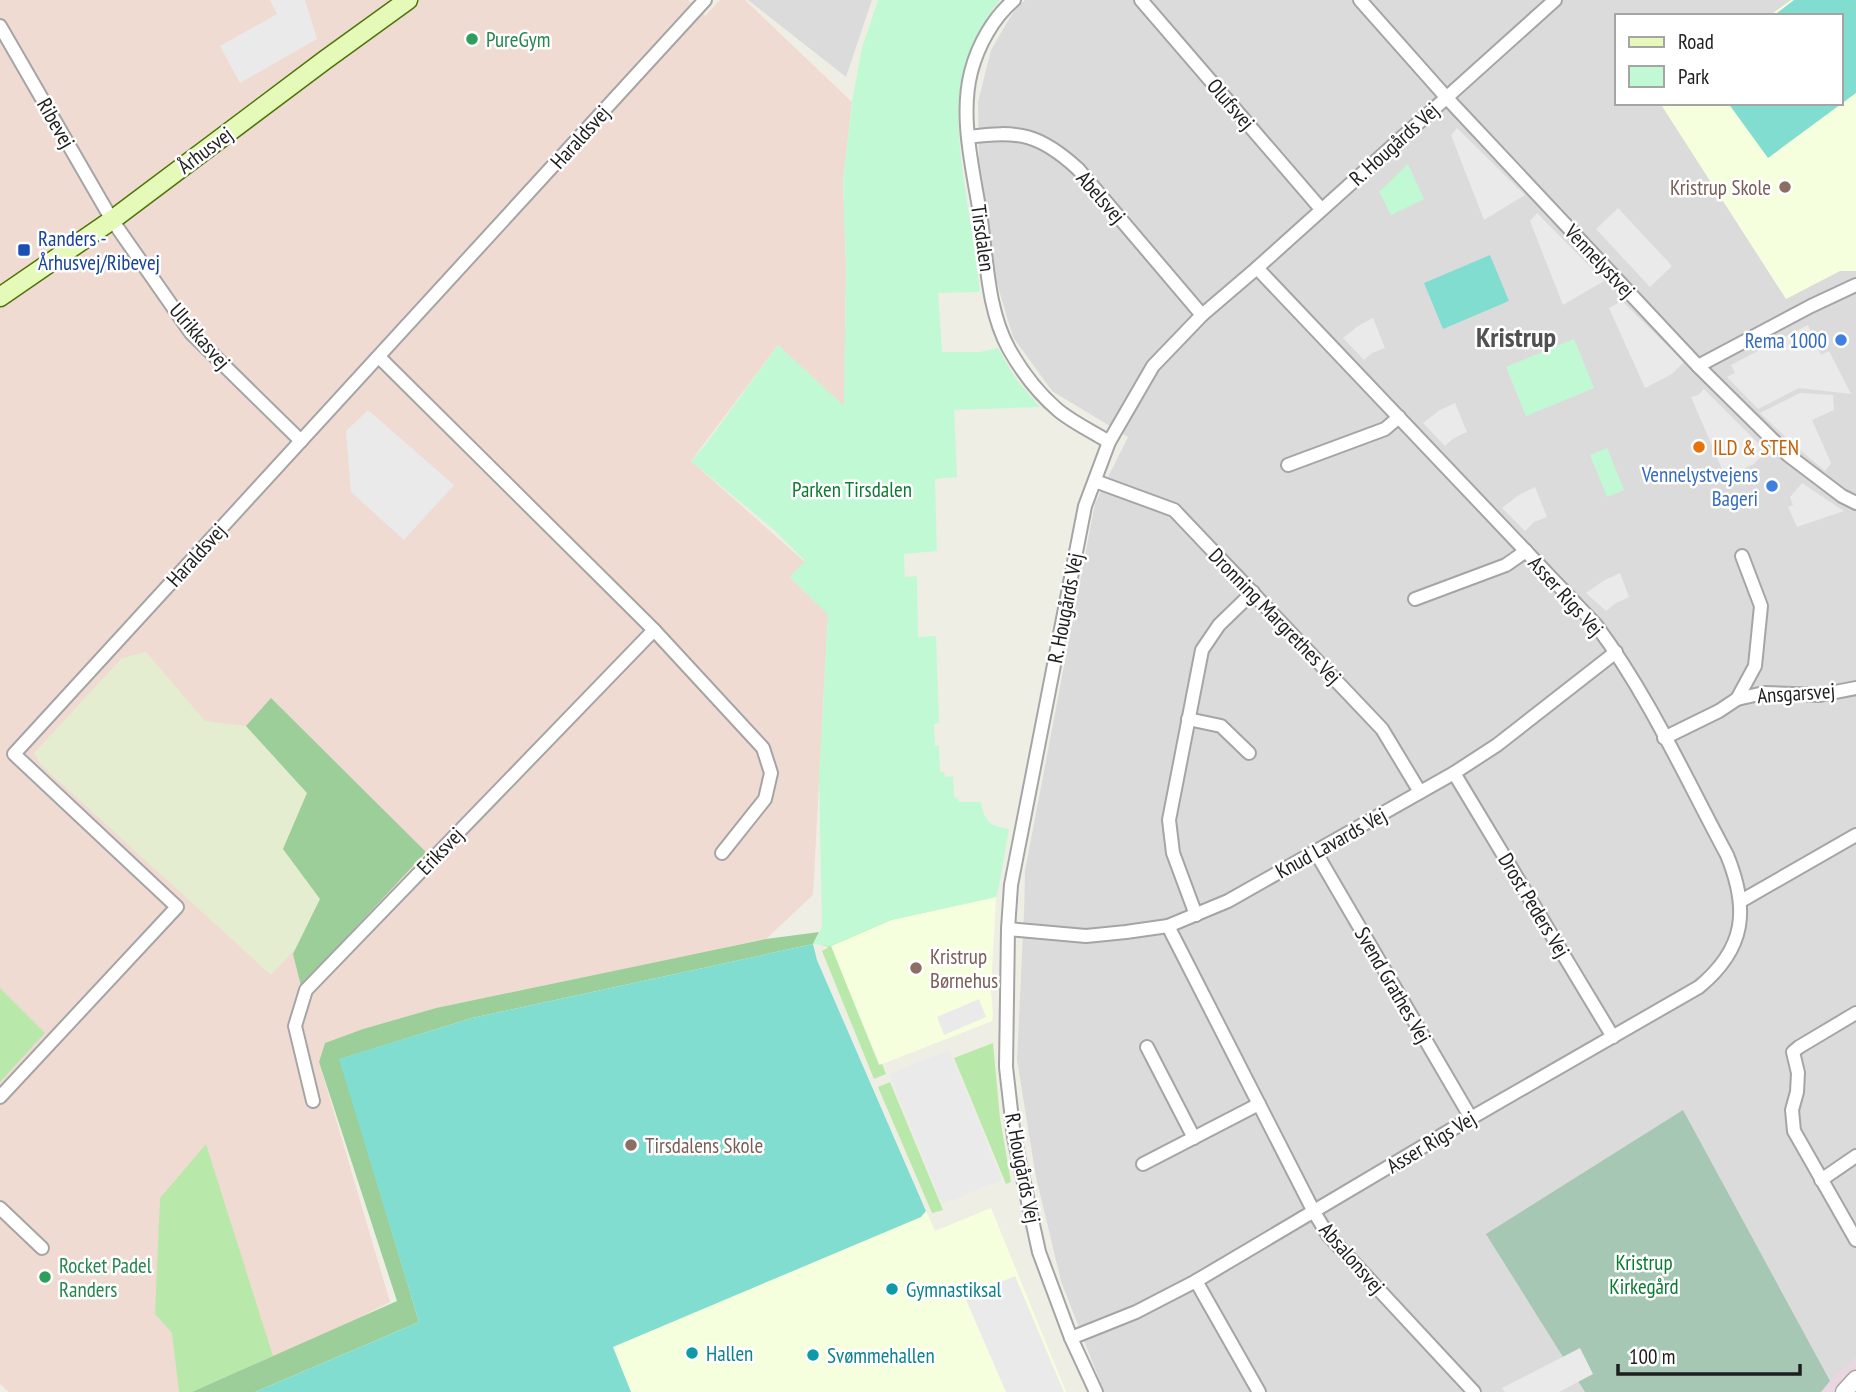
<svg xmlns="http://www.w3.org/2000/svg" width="1856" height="1392" font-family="'PT Sans Narrow',sans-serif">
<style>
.residential{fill:#dcdbdb;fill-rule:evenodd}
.commercial{fill:#f0dbd3}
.industrial{fill:#e8d6e0}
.education{fill:#f6ffdd}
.farmland{fill:#e4edcf}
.grass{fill:#b9e9aa}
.forest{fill:#9bce99}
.cemetery{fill:#a5c7b3}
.park{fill:#c1f9d4}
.pitch{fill:#82ddd1}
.parking{fill:#eaeaea}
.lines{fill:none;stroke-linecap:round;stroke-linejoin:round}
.minor-casing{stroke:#a5a5a5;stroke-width:16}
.tertiary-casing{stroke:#a5a5a5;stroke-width:19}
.secondary-casing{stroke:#4c7406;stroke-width:21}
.minor{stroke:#fff;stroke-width:12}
.tertiary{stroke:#fff;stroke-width:16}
.secondary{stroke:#e5f9b8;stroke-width:18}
.leisure-dot{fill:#2e9e5b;stroke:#fff;stroke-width:2.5}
.education-dot{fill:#8d6e63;stroke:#fff;stroke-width:2.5}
.transit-dot{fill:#1a4fb4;stroke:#fff;stroke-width:2.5}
.shop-dot{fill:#3f7fe0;stroke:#fff;stroke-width:2.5}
.food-dot{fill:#e8710a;stroke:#fff;stroke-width:2.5}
.culture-dot{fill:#0f9aa8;stroke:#fff;stroke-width:2.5}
.labels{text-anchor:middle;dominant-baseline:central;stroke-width:5;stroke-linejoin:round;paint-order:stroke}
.leisure-label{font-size:21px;fill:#27864d;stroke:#fff;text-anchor:start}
.street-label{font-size:21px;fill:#1e1e1e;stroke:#fff}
.education-label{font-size:21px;fill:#785e54;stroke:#fff;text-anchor:start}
.transit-label{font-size:21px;fill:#164399;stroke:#fff;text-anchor:start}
.shop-label{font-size:21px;fill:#366cbe;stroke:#fff;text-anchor:end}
.food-label{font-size:21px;fill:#c56008;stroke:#fff;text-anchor:start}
.park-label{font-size:21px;fill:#0c7b32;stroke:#fff}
.culture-label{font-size:21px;fill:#0d838f;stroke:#fff;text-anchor:start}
.district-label{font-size:28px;font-weight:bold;fill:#515151;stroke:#fff}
</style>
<rect width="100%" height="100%" fill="#efeee4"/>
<!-- residential -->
<g class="residential">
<path d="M 748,0 L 872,0 L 846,77 Z"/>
<path d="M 1025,0 L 1856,0 L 1856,1357 L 1821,1392 L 1104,1392 L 1061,1281 L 1036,1177 L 1017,1060 L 1024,913 L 1025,871 L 1095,503 L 1128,437 L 1052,391 L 1013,337 L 996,280 L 979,168 L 978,102 L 991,50 L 1015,9 ZM 1616,16 L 1840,16 L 1840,103 L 1616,103 Z"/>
</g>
<!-- commercial -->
<path class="commercial" d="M 0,0 L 688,0 L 705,16 L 720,0 L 745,0 L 852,102 L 843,181 L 846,267 L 844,407 L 778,345 L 691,461 L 805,562 L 790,577 L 828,614 L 813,895 L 766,939 L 436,1008 L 363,1029 L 325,1043 L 319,1062 L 390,1302 L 212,1392 L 9,1392 L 0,1384 Z"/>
<!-- industrial -->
<path class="industrial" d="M 1856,1357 L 1856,1392 L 1821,1392 L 1830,1381 Z"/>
<!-- education -->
<g class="education">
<path d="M 1791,0 L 1856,0 L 1856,271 L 1840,271 L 1786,299 L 1660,103 L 1840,103 L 1840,16 L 1769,16 Z"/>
<path d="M 996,897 L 991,989 L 993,1015 L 992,1021 L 880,1065 L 830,946 L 891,920 Z"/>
<path d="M 813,944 L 817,960 L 935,1231 L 991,1208 L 1066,1392 L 255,1392 L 419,1322 L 339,1059 L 472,1018 Z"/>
</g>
<!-- farmland -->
<path class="farmland" d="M 146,652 L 205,721 L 246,726 L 307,793 L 283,849 L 320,899 L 296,948 L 271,975 L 41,765 L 34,753 L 122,658 Z"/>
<!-- grass -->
<g class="grass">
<path d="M 996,897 L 891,920 L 831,946 L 879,1065 L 882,1064 L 886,1074 L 874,1079 L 822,951 L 829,947 L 821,945 L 828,933 Z"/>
<path d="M 0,988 L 45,1033 L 0,1082 Z"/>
<path d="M 993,1043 L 1000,1118 L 1011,1182 L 1006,1184 L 954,1058 Z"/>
<path d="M 890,1082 L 943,1210 L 932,1213 L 878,1087 Z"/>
<path d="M 206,1144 L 273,1356 L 192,1392 L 179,1392 L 172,1333 L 155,1314 L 160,1198 Z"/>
</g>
<!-- forest -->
<g class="forest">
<path d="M 271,698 L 426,852 L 301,986 L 293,954 L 320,899 L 283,849 L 307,793 L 246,726 Z"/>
<path d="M 819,932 L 813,944 L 472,1018 L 340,1059 L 419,1322 L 255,1392 L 192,1392 L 397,1301 L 319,1062 L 325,1043 L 363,1029 L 436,1008 L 766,939 Z"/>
</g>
<!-- cemetery -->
<path class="cemetery" d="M 1683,1110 L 1830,1381 L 1821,1392 L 1585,1392 L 1486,1234 Z"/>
<!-- park -->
<g class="park">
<path d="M 878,0 L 1000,0 C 949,64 955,119 966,195 C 971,227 976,259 980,292 L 938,293 L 942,352 L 980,352 L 998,348 L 1016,379 L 1040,407 L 954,410 L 957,477 L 935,479 L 937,551 L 904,554 L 905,577 L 917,576 L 918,637 L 936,636 L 939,723 L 934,724 L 935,746 L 939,746 L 940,772 L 944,772 L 945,777 L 953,776 L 954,797 L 958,798 L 959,802 L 981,802 C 985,822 988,825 1009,829 L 999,886 L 996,897 L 891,920 L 830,946 L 813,944 L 822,927 L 819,778 L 828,615 L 790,577 L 805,561 L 773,529 L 691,461 L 706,444 L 778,345 L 844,406 L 846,267 L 843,181 L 852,102 L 862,48 Z"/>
<path d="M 1408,164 L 1424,199 L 1391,215 L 1379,192 Z"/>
<path d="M 1574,339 L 1594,388 L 1526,416 L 1506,367 Z"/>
<path d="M 1607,448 L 1624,490 L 1607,497 L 1590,455 Z"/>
</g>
<!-- pitch -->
<g class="pitch">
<path d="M 1794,0 L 1856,0 L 1856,93 L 1768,158 L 1728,103 L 1840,103 L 1840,16 L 1773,16 Z"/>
<path d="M 1490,255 L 1509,301 L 1443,329 L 1424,283 Z"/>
<path d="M 813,944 L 817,960 L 926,1211 L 921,1217 L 613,1347 L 631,1392 L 255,1392 L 419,1322 L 339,1059 L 472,1018 Z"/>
</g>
<!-- parking -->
<g class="parking">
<path d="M 270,0 L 305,0 L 317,39 L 240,83 L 220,46 L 277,14 Z"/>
<path d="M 1457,128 L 1525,195 L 1484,220 L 1451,135 Z"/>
<path d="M 1618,208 L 1672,266 L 1650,287 L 1596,229 Z"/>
<path d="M 1537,213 L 1604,281 L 1563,305 L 1530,221 Z"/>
<path d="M 1621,300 L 1684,362 L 1672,374 L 1645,388 L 1609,308 L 1615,305 Z"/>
<path d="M 1373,318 L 1385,348 L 1372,353 L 1364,360 L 1343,338 L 1358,326 Z"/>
<path d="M 1808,325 L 1821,355 L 1829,351 L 1851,394 L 1799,388 L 1758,409 L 1727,377 L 1735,373 L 1731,365 Z"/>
<path d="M 1704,389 L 1766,451 L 1754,464 L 1725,476 L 1691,397 L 1698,395 Z"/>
<path d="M 1800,393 L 1833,395 L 1834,410 L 1812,420 L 1831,463 L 1825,471 L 1792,443 L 1760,413 Z"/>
<path d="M 1455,403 L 1467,432 L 1454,438 L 1445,446 L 1423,423 L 1440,410 Z"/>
<path d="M 368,410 L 454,485 L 404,540 L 351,492 L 346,431 Z"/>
<path d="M 1802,483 L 1844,511 L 1797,527 L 1788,507 L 1793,505 L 1790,497 Z"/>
<path d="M 1535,487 L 1547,517 L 1534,522 L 1525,531 L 1502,508 L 1519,495 Z"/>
<path d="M 1620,573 L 1629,597 L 1616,603 L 1606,611 L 1586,593 L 1603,581 Z"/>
<path d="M 979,999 L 986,1017 L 944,1035 L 937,1017 Z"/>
<path d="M 949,1050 L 1002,1180 L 942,1204 L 889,1074 Z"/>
<path d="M 1015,1276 L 1064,1392 L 1006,1392 L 973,1316 L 965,1297 Z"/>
<path d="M 1580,1348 L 1593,1374 L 1559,1392 L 1505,1392 L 1502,1388 Z"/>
</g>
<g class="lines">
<defs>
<g id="minor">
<path d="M 1014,0 C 993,18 978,45 971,72 C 959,119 974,173 981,220 C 987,263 988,311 1009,349 C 1022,372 1039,394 1059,411 C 1074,423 1093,432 1109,442"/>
<path d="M 1141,0 L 1321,209"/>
<path d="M 1360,0 L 1446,97 L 1698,366 L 1788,455 L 1842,496 L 1856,503"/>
<path d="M 0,26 L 112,220 L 191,333 L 301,441"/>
<path d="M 968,137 C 1019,130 1040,134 1078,169 L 1202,315"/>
<path d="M 379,357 L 654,630 L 763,748 L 771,773 L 765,799 L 722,853"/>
<path d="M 1698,366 L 1811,306 L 1856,285"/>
<path d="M 1288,465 L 1385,429 L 1399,417"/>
<path d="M 1095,481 L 1174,510 L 1382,729 L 1420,792"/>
<path d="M 1415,599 L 1506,565 L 1526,551"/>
<path d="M 1737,699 L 1764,693 L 1820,695 L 1856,688"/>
<path d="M 1188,719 L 1221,726 L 1249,753"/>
<path d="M 1664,738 L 1719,711 L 1737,699 L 1755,666 L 1761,606 L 1742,556"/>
<path d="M 1454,773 L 1613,1037"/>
<path d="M 1315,851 L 1471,1118"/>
<path d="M 1741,901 L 1856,835"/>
<path d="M 1196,915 L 1173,853 L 1169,820 L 1202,650 L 1219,625 L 1253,592"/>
<path d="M 1168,926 L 1314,1212 L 1328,1235 L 1474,1392"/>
<path d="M 1008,929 L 1086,936 L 1126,932 L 1168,926 L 1228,901 L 1454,773 L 1497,745 L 1616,652"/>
<path d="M 1856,1013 L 1799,1047 L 1793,1052 L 1798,1073 L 1797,1092 L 1792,1110 L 1794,1131 L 1856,1240"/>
<path d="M 1147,1047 L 1194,1138"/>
<path d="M 0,1097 L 177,907 L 14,754 L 705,0"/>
<path d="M 313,1101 L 295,1026 L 306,990 L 654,630"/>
<path d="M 1143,1164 L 1259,1104"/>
<path d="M 1821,1180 L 1856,1156"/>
<path d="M 0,1208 L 42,1248"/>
<path d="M 1196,1281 L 1259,1392"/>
<path d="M 1071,1338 L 1136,1312 L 1196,1281 L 1471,1118 L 1699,987 C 1746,948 1749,909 1727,855 C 1685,777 1649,696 1596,625 L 1257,268"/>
<path d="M 1096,1392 L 1071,1338 L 1039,1252 L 1014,1137 L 1006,1067 L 1008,929 L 1011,885 L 1085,506 L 1109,442 L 1153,366 L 1202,315 L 1257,268 L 1555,0"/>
</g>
<path id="tertiary" d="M 1844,1392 L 1856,1379"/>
<path id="secondary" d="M 0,297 L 112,220 L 325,60 L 408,0"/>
</defs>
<!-- minor casing -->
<use href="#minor" class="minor-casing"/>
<!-- tertiary casing -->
<use href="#tertiary" class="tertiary-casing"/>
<!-- secondary casing -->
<use href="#secondary" class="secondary-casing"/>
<!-- minor -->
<use href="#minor" class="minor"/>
<!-- tertiary -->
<use href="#tertiary" class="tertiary"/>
<!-- secondary -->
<use href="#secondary" class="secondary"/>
</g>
<!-- markers -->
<g class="leisure-dot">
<circle cx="472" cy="39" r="7"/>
<circle cx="45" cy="1277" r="7"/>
</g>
<g class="education-dot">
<circle cx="1785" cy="187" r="7"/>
<circle cx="916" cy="968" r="7"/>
<circle cx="631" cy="1145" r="7"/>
</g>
<rect class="transit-dot" x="17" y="243" width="14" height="14" rx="3.5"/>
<g class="shop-dot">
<circle cx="1841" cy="340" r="7"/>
<circle cx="1772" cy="486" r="7"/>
</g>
<circle class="food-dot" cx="1699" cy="447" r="7"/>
<g class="culture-dot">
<circle cx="892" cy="1289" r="7"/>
<circle cx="692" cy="1353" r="7"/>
<circle cx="813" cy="1355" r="7"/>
</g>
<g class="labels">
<!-- leisure labels -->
<g class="leisure-label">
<text x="486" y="39">PureGym</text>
<text x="59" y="1265">Rocket Padel<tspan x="59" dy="24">Randers</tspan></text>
</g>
<!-- street labels -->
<g class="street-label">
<text transform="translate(1231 104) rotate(49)">Olufsvej</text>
<text transform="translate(56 123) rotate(60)">Ribevej</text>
<text transform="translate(580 137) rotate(-48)">Haraldsvej</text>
<text transform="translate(1394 144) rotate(-42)">R. Hougårds Vej</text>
<text transform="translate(205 150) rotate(-37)">Århusvej</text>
<text transform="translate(1101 197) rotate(49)">Abelsvej</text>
<text transform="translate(983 238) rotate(82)">Tirsdalen</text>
<text transform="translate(1600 261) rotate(47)">Vennelystvej</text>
<text transform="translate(200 336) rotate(49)">Ulrikkasvej</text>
<text transform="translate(196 555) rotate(-48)">Haraldsvej</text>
<text transform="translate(1566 596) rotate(48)">Asser Rigs Vej</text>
<text transform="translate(1065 608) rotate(-79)">R. Hougårds Vej</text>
<text transform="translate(1275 616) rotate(46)">Dronning Margrethes Vej</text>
<text transform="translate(1796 693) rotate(-4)">Ansgarsvej</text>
<text transform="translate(1331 843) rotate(-29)">Knud Lavards Vej</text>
<text transform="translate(440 851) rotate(-46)">Eriksvej</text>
<text transform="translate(1534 905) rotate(59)">Drost Peders Vej</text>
<text transform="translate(1393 985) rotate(60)">Svend Grathes Vej</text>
<text transform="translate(1431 1142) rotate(-31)">Asser Rigs Vej</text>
<text transform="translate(1023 1168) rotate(79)">R. Hougårds Vej</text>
<text transform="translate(1352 1258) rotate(49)">Absalonsvej</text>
</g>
<!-- education labels -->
<g class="education-label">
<text x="1771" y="187" text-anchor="end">Kristrup Skole</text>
<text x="930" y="956">Kristrup<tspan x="930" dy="24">Børnehus</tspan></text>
<text x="645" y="1145">Tirsdalens Skole</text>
</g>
<!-- transit labels -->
<g class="transit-label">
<text x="38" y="238">Randers -<tspan x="38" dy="24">Århusvej/Ribevej</tspan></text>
</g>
<!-- shop labels -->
<g class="shop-label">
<text x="1827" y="340">Rema 1000</text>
<text x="1758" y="474">Vennelystvejens<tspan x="1758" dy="24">Bageri</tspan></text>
</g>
<!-- food labels -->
<g class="food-label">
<text x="1713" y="447">ILD &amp; STEN</text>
</g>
<!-- park labels -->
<g class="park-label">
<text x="852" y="489">Parken Tirsdalen</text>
<text x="1644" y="1262">Kristrup<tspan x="1644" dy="24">Kirkegård</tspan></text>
</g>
<!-- culture labels -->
<g class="culture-label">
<text x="906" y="1289">Gymnastiksal</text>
<text x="706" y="1353">Hallen</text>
<text x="827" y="1355">Svømmehallen</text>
</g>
<!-- district labels -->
<g class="district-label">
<text x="1516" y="336">Kristrup</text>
</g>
</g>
<!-- legend -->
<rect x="1615" y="14" width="228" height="91" fill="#ffffff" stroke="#a5a5a5" stroke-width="2"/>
<rect x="1629" y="37" width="35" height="10" fill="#e5f9b8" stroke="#a5a5a5" stroke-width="2"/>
<text x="1678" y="49" font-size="21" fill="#1e1e1e">Road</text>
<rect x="1629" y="66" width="35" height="21" fill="#c1f9d4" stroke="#a5a5a5" stroke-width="2"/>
<text x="1678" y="84" font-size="21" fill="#1e1e1e">Park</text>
<!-- scale -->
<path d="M1618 1364v10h182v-10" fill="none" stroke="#1e1e1e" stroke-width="3.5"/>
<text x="1629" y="1364" font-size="21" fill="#1e1e1e" stroke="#ffffff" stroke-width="5" paint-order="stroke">100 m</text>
</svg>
